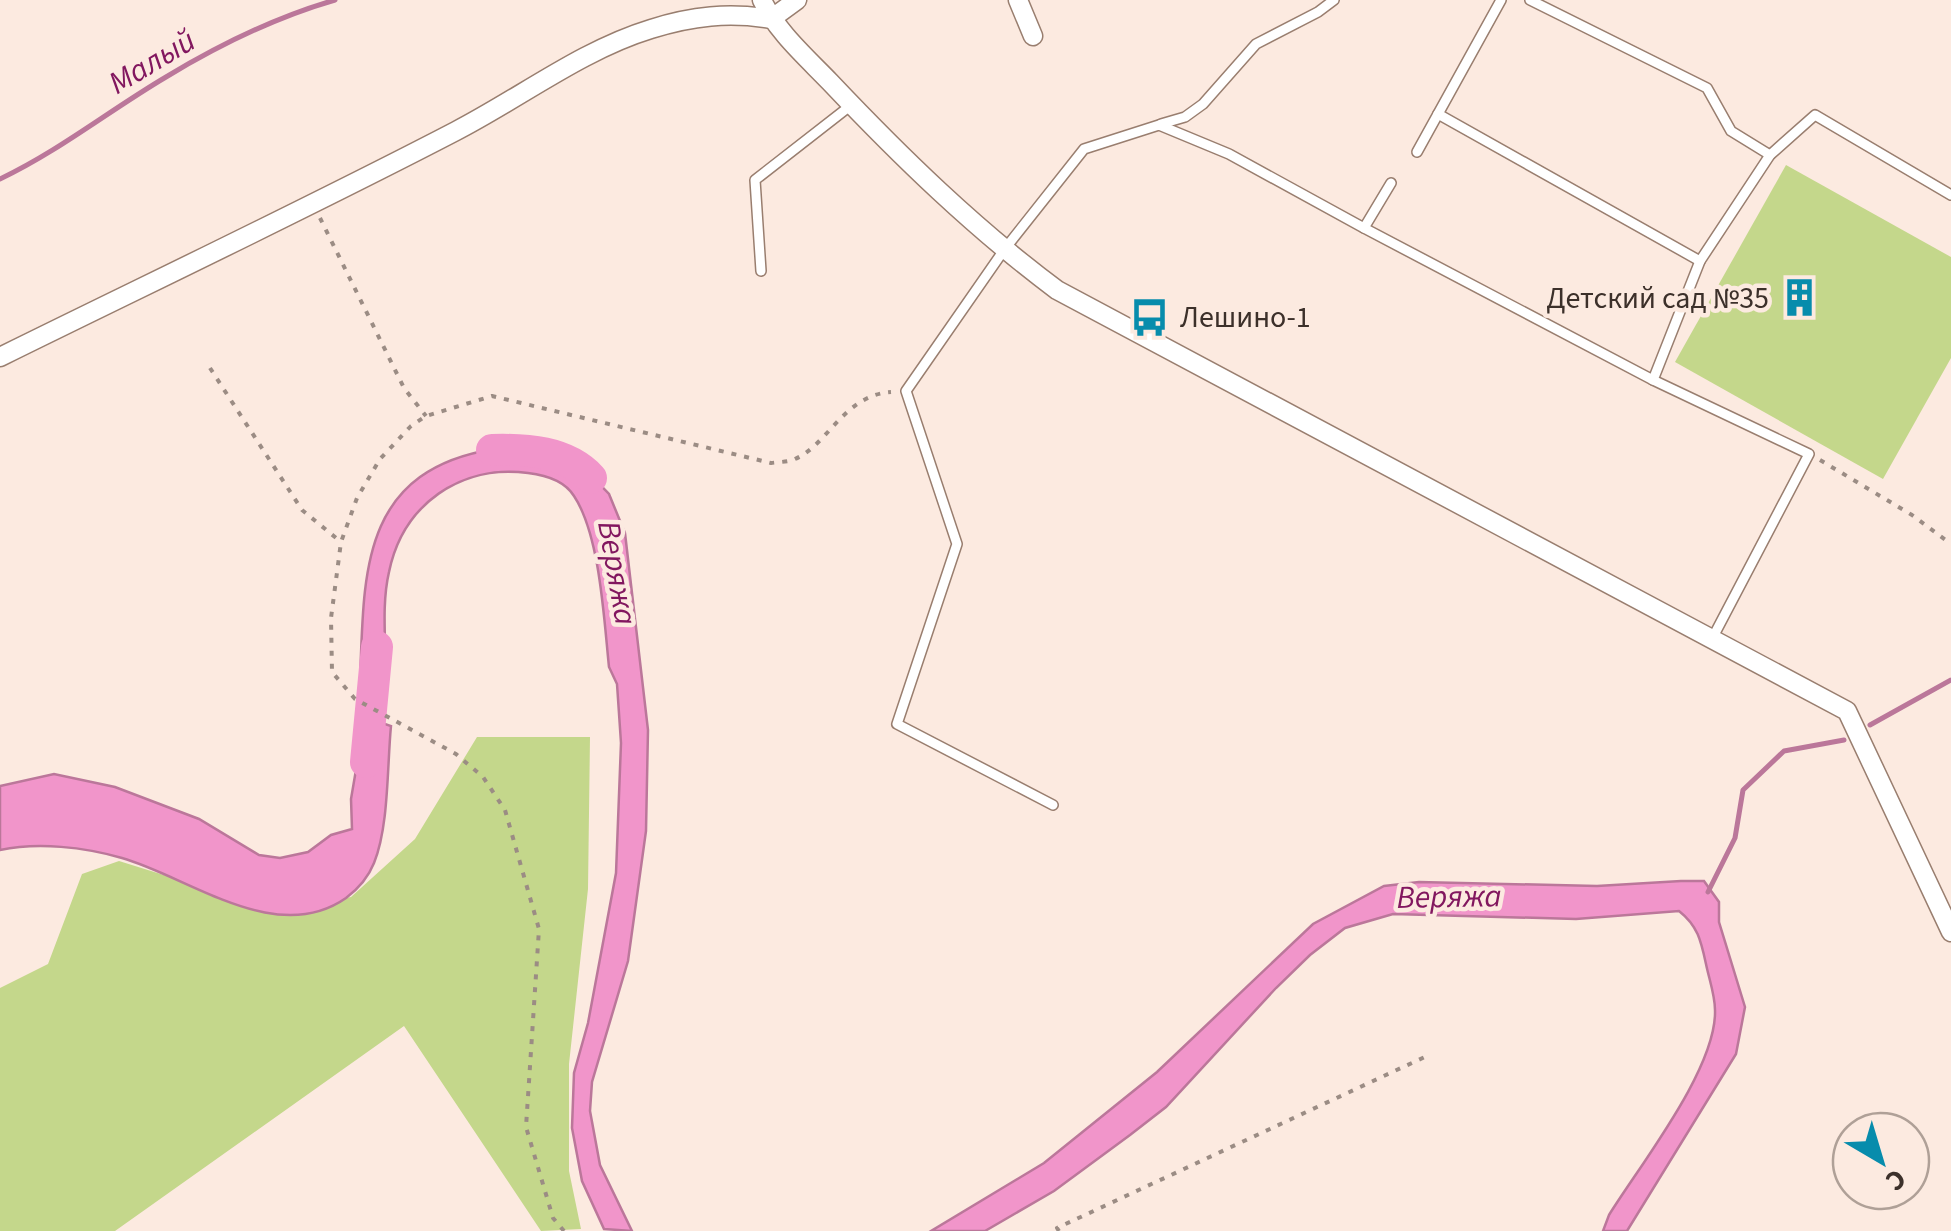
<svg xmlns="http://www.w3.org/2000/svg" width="1951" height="1231" font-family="'Source Sans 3',sans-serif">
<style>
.green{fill:#c4d78b}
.water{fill:#f195ca;stroke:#bb779a;stroke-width:2.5}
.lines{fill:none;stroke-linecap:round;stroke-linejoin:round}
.stream{stroke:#bb779a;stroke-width:5}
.river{stroke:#f195ca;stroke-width:32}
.lane-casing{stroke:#997e6f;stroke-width:12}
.street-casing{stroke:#997e6f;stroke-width:21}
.path{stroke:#9b8c84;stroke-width:4;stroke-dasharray:5 8;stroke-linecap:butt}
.lane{stroke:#fff;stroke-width:9}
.street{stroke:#fff;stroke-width:18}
.labels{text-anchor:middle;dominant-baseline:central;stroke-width:9;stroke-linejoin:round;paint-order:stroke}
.poi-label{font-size:30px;fill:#3c302a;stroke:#fceae0;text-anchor:end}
.water-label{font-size:32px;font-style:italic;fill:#82175f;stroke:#fceae0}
</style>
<rect width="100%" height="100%" fill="#fceae0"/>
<!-- green -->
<g class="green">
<path d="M 1786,165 L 1951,257 L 1951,358 L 1883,479 L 1675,362 Z"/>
<path d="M 477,737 L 590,737 L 588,889 L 569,1064 L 569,1171 L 581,1229 L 541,1231 L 404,1026 L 115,1231 L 0,1231 L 0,988 L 48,964 L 82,874 L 119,861 L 276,910 L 351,897 L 415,839 Z"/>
</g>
<!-- water -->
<g class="water">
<path d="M 494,449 L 534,451 L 578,462 L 609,494 L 625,533 L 648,730 L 646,831 L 628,961 L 592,1082 L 590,1111 L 600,1165 L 632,1231 L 604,1229 L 582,1181 L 572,1128 L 574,1073 L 588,1023 L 616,873 L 621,743 L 617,684 L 609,667 C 604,620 600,535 574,496 C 564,480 545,475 528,473 C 461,464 403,504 389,572 C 380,611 388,653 385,693 L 360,684 C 364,574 359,471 494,449 Z"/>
<path d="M 365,717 L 391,726 C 387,767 389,826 374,863 C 368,878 358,889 346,898 C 276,947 189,877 122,858 C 84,847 38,842 0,850 L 0,786 L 54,774 L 115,787 L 199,819 L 259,855 L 280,858 L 308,852 L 331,835 L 352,829 L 351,799 Z"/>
<path d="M 1681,881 L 1704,881 L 1719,902 L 1719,922 L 1745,1007 L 1736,1054 L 1627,1231 L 1603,1231 L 1609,1215 C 1640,1165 1717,1068 1715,1010 C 1715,995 1709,979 1706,964 C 1701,941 1698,926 1679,911 L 1576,919 L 1393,914 L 1345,928 L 1310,955 L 1276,988 L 1166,1107 L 1130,1135 L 1054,1191 L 985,1231 L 931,1231 L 1044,1163 L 1157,1072 L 1313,924 L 1384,886 L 1419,882 L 1597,886 Z"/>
</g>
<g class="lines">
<!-- stream -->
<g class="stream">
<path d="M 0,179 C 59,151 110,110 166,77 C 219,45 276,17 335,0"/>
<path d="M 1870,725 L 1951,680"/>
<path d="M 1708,892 L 1735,838 L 1743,790 L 1784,751 L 1844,740"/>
</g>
<!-- river -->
<g class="river">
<path d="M 492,450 C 526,449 566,451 591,478"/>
<path d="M 366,762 L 377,647"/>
</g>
<defs>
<g id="lane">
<path d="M 1501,0 L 1438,114 L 1700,261"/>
<path d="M 1530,0 L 1707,88 L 1731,131 L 1770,155"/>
<path d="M 1161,124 L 1185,117 L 1203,104 L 1256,44 L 1318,12 L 1334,0"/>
<path d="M 1417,152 L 1438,114"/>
<path d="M 1364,228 L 1653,380"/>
<path d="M 761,271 L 755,180 L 850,106"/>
<path d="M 1713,637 L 1809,454 L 1653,380 L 1700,261 L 1770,155 L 1815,115 L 1951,195"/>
<path d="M 1053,805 L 897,724 L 957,544 L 906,391 L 1004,250 L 1084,149 L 1159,125 L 1229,154 L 1364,228 L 1391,183"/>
</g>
<g id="street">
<path d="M 762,0 C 777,32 806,57 830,82 C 901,157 974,228 1057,290 L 1847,711 L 1951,932"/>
<path d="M 1018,0 L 1033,36"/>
<path d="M 0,357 C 152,282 306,209 456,131 C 520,98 582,50 651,29 C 692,16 729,12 771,19 L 797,0"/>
</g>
</defs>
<!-- lane casing -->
<use href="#lane" class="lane-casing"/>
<!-- street casing -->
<use href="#street" class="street-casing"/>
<!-- path -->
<g class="path">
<path d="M 320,218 L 404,388 L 426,416"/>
<path d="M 210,368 L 302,510 L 341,542"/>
<path d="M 1820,460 L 1912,515 L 1951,544"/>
<path d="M 564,1231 L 553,1218 L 526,1127 L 539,929 L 505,810 L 483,777 L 456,754 L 355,699 L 332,672 L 331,618 L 341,542 L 357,498 L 380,459 L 411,426 L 426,416 L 492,396 L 771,463 C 778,462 789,462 795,459 C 828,445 844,395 891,392"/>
<path d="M 1059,1231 L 1057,1228 L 1429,1055"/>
</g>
<!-- lane -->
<use href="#lane" class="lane"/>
<!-- street -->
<use href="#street" class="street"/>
</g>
<!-- icons -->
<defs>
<symbol id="building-bare" viewBox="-9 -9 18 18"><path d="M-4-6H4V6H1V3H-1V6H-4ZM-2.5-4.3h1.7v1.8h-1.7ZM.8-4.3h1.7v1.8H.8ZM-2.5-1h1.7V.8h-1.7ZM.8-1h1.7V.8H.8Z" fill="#078cac" stroke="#fceae0" stroke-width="2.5" paint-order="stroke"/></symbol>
<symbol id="bus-bare" viewBox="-9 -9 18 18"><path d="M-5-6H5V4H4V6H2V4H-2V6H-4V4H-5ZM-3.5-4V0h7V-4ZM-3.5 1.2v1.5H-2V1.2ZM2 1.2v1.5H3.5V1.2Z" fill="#078cac" stroke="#fceae0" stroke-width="2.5" paint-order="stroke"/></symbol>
</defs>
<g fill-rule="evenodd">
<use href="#building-bare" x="1772" y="270" width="55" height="55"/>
<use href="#bus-bare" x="1122" y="290" width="55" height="55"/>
</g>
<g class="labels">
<!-- poi labels -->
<g class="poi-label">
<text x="1769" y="298">Детский сад №35</text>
<text x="1180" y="317" text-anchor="start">Лешино-1</text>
</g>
<!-- water labels -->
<g class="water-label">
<text transform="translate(152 62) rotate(-31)">Малый</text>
<text transform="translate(617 573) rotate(80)">Веряжа</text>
<text transform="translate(1449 897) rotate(-1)">Веряжа</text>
</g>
</g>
<!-- north arrow -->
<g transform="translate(1881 1161) rotate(142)"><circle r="48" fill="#fceae0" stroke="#afa097" stroke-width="2.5"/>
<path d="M0-8L18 38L0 25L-18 38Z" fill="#078cac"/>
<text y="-15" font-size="28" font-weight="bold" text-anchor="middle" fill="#3c302a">С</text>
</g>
</svg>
